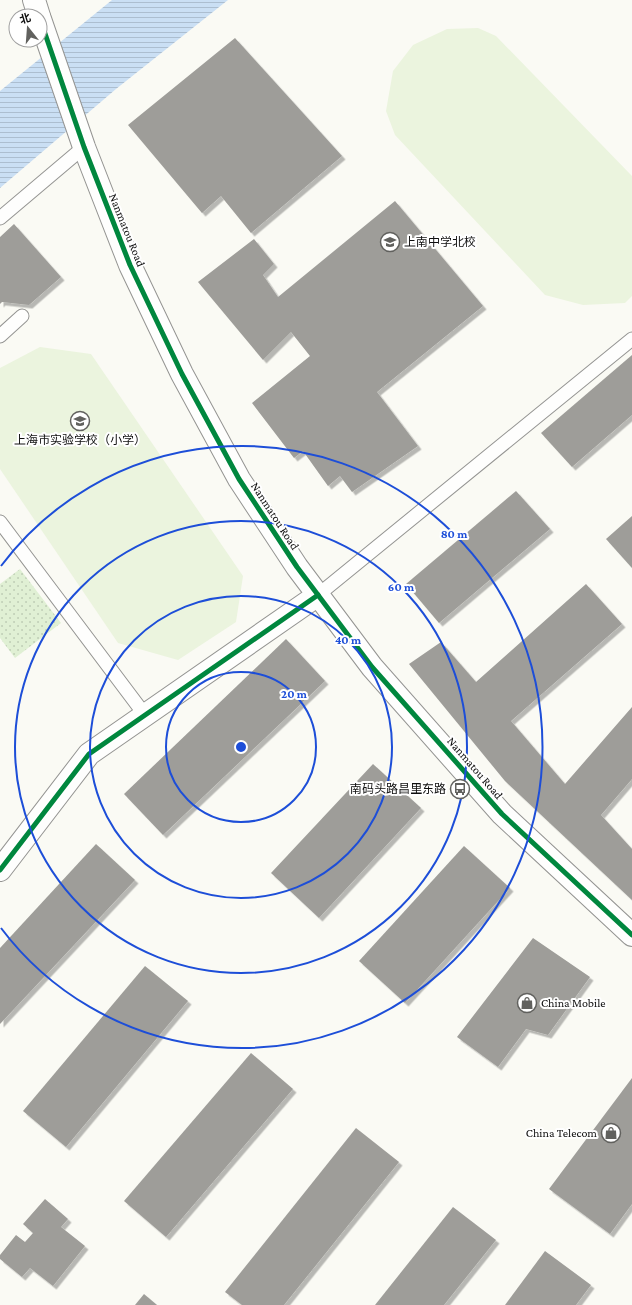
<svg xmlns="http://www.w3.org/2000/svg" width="632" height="1305" font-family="'Crimson Pro','Noto Sans SC',serif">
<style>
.park{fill:url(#park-dots)}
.pitch{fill:#ebf4de}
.water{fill:url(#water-rules)}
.building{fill:#9e9d99;filter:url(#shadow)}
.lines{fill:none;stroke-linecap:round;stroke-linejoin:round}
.service-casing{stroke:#949492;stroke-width:15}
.minor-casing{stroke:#949492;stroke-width:24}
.tertiary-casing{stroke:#949492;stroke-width:24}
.service{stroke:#fefefd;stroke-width:13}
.minor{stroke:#fefefd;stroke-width:22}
.tertiary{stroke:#fefefd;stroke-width:22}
.cycleway-casing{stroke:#fff;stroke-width:8}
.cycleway{stroke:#00873e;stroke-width:5}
.ring{fill:none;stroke:#1d4ed8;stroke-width:2}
.labels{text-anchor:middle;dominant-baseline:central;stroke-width:4;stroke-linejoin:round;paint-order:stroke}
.street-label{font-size:12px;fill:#0e0e0e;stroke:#fff}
.poi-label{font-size:12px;fill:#0e0e0e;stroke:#fff;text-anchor:start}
.centre{fill:#1d4ed8;stroke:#fff;stroke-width:2}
.ring-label{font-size:12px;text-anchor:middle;font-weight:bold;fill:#1d4ed8;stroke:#fff;stroke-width:4;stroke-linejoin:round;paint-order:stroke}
</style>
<defs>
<pattern id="park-dots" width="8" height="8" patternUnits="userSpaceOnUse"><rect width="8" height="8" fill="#e0f0d4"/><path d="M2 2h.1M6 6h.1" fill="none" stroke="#bfcdb5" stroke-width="1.8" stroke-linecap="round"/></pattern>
<pattern id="water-rules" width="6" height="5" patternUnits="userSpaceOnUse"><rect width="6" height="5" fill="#cadff4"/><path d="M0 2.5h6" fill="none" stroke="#acbed0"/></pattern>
<filter id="shadow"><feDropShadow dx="3.5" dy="3.5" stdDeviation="0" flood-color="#0004"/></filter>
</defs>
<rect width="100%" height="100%" fill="#fafaf4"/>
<!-- park -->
<path class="park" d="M 20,569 L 61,623 L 15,658 L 0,638 L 0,584 Z"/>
<!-- pitch -->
<g class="pitch">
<path d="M 478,28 L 496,36 L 632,176 L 632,296 L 625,303 L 583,305 L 545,295 L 395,135 L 386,111 L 393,71 L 413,45 L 447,29 Z"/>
<path d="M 40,347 L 91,354 L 243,576 L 236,622 L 178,660 L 118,643 L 0,469 L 0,368 Z"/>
</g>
<!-- water -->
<path class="water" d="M 112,0 L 228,0 L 116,89 L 0,188 L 0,91 Z"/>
<!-- building -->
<g class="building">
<path d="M 235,38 L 342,156 L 251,233 L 221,196 L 202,213 L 128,125 Z"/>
<path d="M 395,201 L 483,306 L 377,392 L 418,446 L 352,492 L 340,476 L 328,486 L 303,451 L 294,458 L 252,403 L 310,356 L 291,332 L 263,360 L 198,282 L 254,239 L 274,264 L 263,275 L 278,297 Z"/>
<path d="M 14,224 L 61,277 L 29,305 L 2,302 L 0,304 L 0,237 Z"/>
<path d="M 632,355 L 632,415 L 572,467 L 541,433 Z"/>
<path d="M 516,491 L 550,529 L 439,623 L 406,584 Z"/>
<path d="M 632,516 L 632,568 L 606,539 Z"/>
<path d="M 586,584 L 622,624 L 511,721 L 565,784 L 632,707 L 632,779 L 601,815 L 632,849 L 632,900 L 505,781 L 409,664 L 441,642 L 476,682 Z"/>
<path d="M 286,639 L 325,681 L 163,835 L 124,794 Z"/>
<path d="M 373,764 L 421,808 L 319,918 L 271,873 Z"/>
<path d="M 96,844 L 135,880 L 0,1024 L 0,948 Z"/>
<path d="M 464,846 L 510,888 L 405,1003 L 359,961 Z"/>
<path d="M 533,938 L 590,977 L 548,1035 L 526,1029 L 498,1067 L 457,1037 Z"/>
<path d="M 145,966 L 188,1001 L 66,1147 L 23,1111 Z"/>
<path d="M 251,1053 L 293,1089 L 166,1237 L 124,1201 Z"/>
<path d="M 632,1078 L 632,1204 L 610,1234 L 549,1189 Z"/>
<path d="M 356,1128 L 399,1162 L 284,1305 L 242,1305 L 225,1292 Z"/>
<path d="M 45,1199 L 68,1219 L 61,1227 L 85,1246 L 53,1286 L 30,1268 L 22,1277 L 0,1259 L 0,1255 L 16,1235 L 25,1242 L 33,1233 L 23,1224 Z"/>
<path d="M 453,1207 L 496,1240 L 444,1305 L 375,1305 Z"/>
<path d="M 545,1251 L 591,1285 L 576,1305 L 505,1305 Z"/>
<path d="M 144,1294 L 157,1305 L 135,1305 Z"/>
</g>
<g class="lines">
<defs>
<g id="service">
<path d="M 0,218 L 84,147"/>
<path d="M 0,336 L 22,316"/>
<path d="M 0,522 L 145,715"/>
<path d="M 318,595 L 632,339"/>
</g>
<path id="minor" d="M 0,870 L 89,754 L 318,595"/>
<g id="tertiary">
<path d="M 34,0 L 39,16"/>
<path d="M 40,19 L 84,147 L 130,265 L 182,374 L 239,479 L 297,567 L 372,667 L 502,814 L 632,935"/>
</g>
</defs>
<!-- service casing -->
<use href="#service" class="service-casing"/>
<!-- minor casing -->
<use href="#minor" class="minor-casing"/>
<!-- tertiary casing -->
<use href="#tertiary" class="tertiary-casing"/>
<!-- service -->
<use href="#service" class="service"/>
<!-- minor -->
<use href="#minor" class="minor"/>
<!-- tertiary -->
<use href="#tertiary" class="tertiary"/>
<defs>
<g id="cycleway">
<path d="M 40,19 L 84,147 L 130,265 L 182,374 L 239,479 L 297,567 L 372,667 L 502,814 L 632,935"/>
<path d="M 0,870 L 89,754 L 318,595"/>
</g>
</defs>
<!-- cycleway casing -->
<use href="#cycleway" class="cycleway-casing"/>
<!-- cycleway -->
<use href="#cycleway" class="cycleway"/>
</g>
<!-- distance rings -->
<g class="ring">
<circle cx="241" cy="747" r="75"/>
<circle cx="241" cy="747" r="151"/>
<circle cx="241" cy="747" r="226"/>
<path d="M1 566A301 301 0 1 1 1 928"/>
</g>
<!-- icons -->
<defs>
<symbol id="school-ring" viewBox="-11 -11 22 22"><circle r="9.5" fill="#fff" stroke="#61615e" stroke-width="1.5"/><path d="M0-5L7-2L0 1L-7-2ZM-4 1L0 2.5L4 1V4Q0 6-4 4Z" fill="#61615e"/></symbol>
<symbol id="bus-ring" viewBox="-11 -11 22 22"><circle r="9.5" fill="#fff" stroke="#61615e" stroke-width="1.5"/><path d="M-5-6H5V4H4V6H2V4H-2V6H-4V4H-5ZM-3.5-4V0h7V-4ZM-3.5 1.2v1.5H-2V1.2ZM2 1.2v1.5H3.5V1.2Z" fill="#61615e"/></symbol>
<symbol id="shop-ring" viewBox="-11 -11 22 22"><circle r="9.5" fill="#fff" stroke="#61615e" stroke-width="1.5"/><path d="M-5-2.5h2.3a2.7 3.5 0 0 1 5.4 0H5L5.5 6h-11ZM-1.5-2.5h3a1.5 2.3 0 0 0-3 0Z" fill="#61615e"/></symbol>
</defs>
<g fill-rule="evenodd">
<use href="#school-ring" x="379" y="231" width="22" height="22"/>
<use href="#school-ring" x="69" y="410" width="22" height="22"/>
<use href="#bus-ring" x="449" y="778" width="22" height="22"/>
<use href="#shop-ring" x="516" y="992" width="22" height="22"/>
<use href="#shop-ring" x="600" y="1122" width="22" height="22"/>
</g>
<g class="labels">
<!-- street labels -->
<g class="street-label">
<text transform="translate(127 230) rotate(68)">Nanmatou Road</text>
<text transform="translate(275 516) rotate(57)">Nanmatou Road</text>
<text transform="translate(475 768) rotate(49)">Nanmatou Road</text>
</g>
<!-- poi labels -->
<g class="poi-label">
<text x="404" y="242">上南中学北校</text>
<text x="80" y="440" text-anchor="middle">上海市实验学校（小学）</text>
<text x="446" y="789" text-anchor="end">南码头路昌里东路</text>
<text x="541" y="1003">China Mobile</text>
<text x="597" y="1133" text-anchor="end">China Telecom</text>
</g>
</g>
<circle cx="241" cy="747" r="6" class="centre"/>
<g class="ring-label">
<text x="454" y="538">80 m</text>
<text x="401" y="591">60 m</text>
<text x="348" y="644">40 m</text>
<text x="294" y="698">20 m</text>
</g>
<!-- north arrow -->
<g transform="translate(28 28) rotate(343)"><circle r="19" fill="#ffffff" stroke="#9f9f9f"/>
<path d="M0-3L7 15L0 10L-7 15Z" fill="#61615e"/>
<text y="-6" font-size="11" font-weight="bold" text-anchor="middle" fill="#0e0e0e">北</text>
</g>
</svg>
